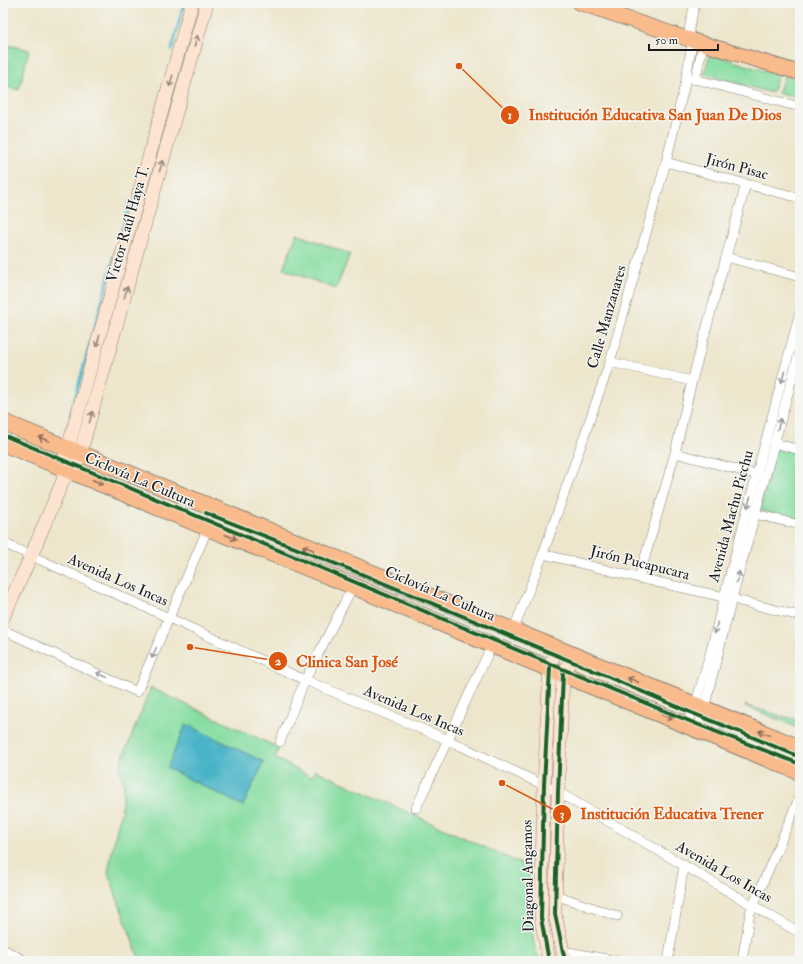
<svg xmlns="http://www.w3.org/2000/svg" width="803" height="964" font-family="'IM FELL Double Pica',serif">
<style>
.green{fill:#86dda1;stroke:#517c5e}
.water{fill:#49b4c7;stroke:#326872}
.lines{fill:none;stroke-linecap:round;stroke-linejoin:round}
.stream{stroke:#49b4c7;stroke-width:3}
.street-casing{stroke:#848174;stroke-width:10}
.secondary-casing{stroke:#848174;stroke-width:14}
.primary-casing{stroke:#848174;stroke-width:16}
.highway-casing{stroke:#848174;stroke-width:18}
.street{stroke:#fff;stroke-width:9}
.secondary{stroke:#fde4d1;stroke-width:13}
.primary{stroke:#fabb8c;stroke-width:14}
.highway{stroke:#fabb8c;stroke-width:16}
.cycleway-casing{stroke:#f6f6f2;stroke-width:6}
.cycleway{stroke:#1b5e20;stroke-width:4}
.oneway{stroke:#988a80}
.oneway2{stroke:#999}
.oneway3{stroke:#8b6c54}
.labels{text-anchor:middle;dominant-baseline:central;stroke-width:3;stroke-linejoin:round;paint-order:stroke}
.street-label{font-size:15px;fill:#1c1c1c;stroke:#f6f6f2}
.leader{fill:none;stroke:#de560d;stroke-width:1.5}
.callout-dot{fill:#de560d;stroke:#f6f6f2;stroke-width:1.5}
.mark-label{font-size:12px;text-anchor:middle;font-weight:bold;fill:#fff}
.callout-label{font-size:16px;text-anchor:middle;font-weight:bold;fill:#de560d;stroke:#f6f6f2;stroke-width:3;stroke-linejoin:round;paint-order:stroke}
</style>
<rect width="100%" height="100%" fill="#f6f6f2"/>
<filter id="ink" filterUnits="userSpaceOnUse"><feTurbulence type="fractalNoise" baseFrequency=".025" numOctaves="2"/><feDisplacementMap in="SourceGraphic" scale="8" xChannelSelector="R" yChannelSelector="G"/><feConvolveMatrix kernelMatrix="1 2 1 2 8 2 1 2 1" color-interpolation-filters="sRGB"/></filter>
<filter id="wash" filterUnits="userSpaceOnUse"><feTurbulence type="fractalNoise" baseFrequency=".012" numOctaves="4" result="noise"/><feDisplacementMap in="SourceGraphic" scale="16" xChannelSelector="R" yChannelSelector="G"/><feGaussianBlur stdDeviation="0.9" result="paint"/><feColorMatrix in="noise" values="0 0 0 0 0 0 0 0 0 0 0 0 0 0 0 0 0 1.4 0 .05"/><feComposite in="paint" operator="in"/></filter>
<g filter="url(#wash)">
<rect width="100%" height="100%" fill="#ede6cc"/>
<!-- green -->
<g class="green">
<path d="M 7,45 L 29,50 L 19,90 L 3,86 L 3,60 Z"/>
<path d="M 185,46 L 190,48 L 154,178 L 149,176 Z"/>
<path d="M 710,54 L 778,75 L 772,93 L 704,74 Z"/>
<path d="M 785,75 L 800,81 L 800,99 L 778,93 Z"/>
<path d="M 297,234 L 350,254 L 336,289 L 283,269 Z"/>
<path d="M 776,446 L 800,452 L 800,520 L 760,510 Z"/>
<path d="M 151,688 L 279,748 L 275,758 L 311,777 L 315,770 L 530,868 L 530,910 L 534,945 L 540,961 L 140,961 L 108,873 L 114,841 L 121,812 L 124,785 L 119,767 Z"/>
<path d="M 745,705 L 781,716 L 779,720 L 745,706 Z"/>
<path d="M 783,716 L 800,721 L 800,729 L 782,721 Z"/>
</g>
<!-- water -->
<path class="water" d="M 186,724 L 264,762 L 243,806 L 167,768 Z"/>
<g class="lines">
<!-- stream -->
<g class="stream">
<path d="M 172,50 L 184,3"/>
<path d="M 70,416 L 130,201"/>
</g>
</g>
</g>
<g filter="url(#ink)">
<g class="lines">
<defs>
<g id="street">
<path d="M 616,15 L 619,3"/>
<path d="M 687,77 L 800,107"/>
<path d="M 695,80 L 702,50 L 703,43"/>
<path d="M 666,162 L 746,184 L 800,198"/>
<path d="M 726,257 L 800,277"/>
<path d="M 610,362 L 692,381"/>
<path d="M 774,443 L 800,450"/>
<path d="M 675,453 L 762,476"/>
<path d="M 755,514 L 800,525"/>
<path d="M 3,543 L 169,618 L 305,680 L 448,740 L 558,792 L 800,933"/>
<path d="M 543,554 L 639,578 L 724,597 L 800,616"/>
<path d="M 639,578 L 675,453 L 692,381 L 746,184"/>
<path d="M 3,630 L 137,692 L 208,528"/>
<path d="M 513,631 L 543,554 L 610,362 L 666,162 L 685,84 L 692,44 L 689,29 L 695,3"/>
<path d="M 686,725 L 695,706 L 711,650 L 724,597 L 800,312"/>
<path d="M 697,730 L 704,709 L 732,599 L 800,349"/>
<path d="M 280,742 L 305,680 L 353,586"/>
<path d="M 416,808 L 492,645"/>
<path d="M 555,895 L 617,916"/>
<path d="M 3,949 L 25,961"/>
<path d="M 563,951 L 617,961"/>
<path d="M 668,961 L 684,865"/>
<path d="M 742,961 L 750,913 L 800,796"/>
</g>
<g id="secondary">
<path d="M 64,477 L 61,468 L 70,441 L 192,3"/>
<path d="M 64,478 L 73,472 L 80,454 L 207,3"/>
<path d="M 3,618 L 31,556 L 64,478"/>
<path d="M 549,961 L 541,918 L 544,785 L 550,668 C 551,661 554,655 559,650"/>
<path d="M 565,961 L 555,914 L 558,792 L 563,674 L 573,656"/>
</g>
<path id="primary" d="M 580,3 L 691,40 L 800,73"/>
<g id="highway">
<path d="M 3,422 L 800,748"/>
<path d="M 3,443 L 208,528 L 353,586 L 492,645 L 800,772"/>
</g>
</defs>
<!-- street casing -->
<use href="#street" class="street-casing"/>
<!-- secondary casing -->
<use href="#secondary" class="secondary-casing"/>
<!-- primary casing -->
<use href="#primary" class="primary-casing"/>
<!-- highway casing -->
<use href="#highway" class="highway-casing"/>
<!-- street -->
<use href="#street" class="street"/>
<!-- secondary -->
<use href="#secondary" class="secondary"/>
<!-- primary -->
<use href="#primary" class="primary"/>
<!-- highway -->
<use href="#highway" class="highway"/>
<defs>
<g id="cycleway">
<path d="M 3,435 L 565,670 L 699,725 L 800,764"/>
<path d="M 206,513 L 359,573 L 585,667 L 692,713 L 740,732 L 800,757"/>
<path d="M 563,674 L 558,792 L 555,914 L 565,961"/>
<path d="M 549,961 L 541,918 L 544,785 L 550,668"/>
</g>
</defs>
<!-- cycleway casing -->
<use href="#cycleway" class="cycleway-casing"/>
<!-- cycleway -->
<use href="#cycleway" class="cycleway"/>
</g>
<!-- one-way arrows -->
<defs><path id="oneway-shaft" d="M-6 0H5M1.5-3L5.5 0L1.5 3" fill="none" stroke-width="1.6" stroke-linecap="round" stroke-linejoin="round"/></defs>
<g class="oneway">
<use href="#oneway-shaft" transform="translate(196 41) rotate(-74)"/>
<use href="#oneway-shaft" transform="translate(171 81) rotate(106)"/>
<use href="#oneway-shaft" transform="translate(161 166) rotate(-74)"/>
<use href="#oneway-shaft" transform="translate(126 292) rotate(-74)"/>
<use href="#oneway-shaft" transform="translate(98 341) rotate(106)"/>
<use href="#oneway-shaft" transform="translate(91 417) rotate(-74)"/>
</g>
<g class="oneway2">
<use href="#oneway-shaft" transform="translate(783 377) rotate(105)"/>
<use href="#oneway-shaft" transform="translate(779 424) rotate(-75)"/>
<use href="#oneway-shaft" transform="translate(749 502) rotate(105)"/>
<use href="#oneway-shaft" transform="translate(738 577) rotate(-75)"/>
<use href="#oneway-shaft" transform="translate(716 628) rotate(104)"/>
<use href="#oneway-shaft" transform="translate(154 653) rotate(113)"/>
<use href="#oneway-shaft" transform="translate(102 675) rotate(-155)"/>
</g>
<g class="oneway3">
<use href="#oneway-shaft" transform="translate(44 439) rotate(-158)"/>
<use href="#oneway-shaft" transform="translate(98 482) rotate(23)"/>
<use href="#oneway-shaft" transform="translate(231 537) rotate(22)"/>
<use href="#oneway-shaft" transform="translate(308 548) rotate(-158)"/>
<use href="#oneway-shaft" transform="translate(633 680) rotate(-158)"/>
<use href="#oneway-shaft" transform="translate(667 717) rotate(23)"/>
<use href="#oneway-shaft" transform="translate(764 733) rotate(-158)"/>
</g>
</g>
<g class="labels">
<!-- street labels -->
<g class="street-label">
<text transform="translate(737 167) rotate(15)">Jirón Pisac</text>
<text transform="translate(128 224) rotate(-74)">Victor Raúl Haya T.</text>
<text transform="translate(607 317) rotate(-74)">Calle Manzanares</text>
<text transform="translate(140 480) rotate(23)">Ciclovía La Cultura</text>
<text transform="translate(731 516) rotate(-75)">Avenida Machu Picchu</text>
<text transform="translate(640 563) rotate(14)">Jirón Pucapucara</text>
<text transform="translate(118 580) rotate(24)">Avenida Los Incas</text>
<text transform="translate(440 594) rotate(23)">Ciclovía La Cultura</text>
<text transform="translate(414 711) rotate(23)">Avenida Los Incas</text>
<text transform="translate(724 872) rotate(30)">Avenida Los Incas</text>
<text transform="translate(528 876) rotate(-91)">Diagonal Angamos</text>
</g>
</g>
<!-- callouts -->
<path class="leader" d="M459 66L510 115M190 647L278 661M502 783L562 814"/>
<g class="callout-dot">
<circle cx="459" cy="66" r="4"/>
<circle cx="190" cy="647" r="4"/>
<circle cx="502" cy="783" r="4"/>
<circle cx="510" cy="115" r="10"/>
<circle cx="278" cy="661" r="10"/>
<circle cx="562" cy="814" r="10"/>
</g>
<g class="mark-label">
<text x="510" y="119">1</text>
<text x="278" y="665">2</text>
<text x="562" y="818">3</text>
</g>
<g class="callout-label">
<text x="655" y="120">Institución Educativa San Juan De Dios</text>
<text x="347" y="667">Clinica San José</text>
<text x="672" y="819">Institución Educativa Trener</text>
</g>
<!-- margin -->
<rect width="803" height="964" fill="none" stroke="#f6f6f2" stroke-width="16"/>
<!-- scale -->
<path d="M649 44v6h69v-6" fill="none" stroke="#1c1c1c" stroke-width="2"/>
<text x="655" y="44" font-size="12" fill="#1c1c1c" stroke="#f6f6f2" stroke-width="3" paint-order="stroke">50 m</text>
</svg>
